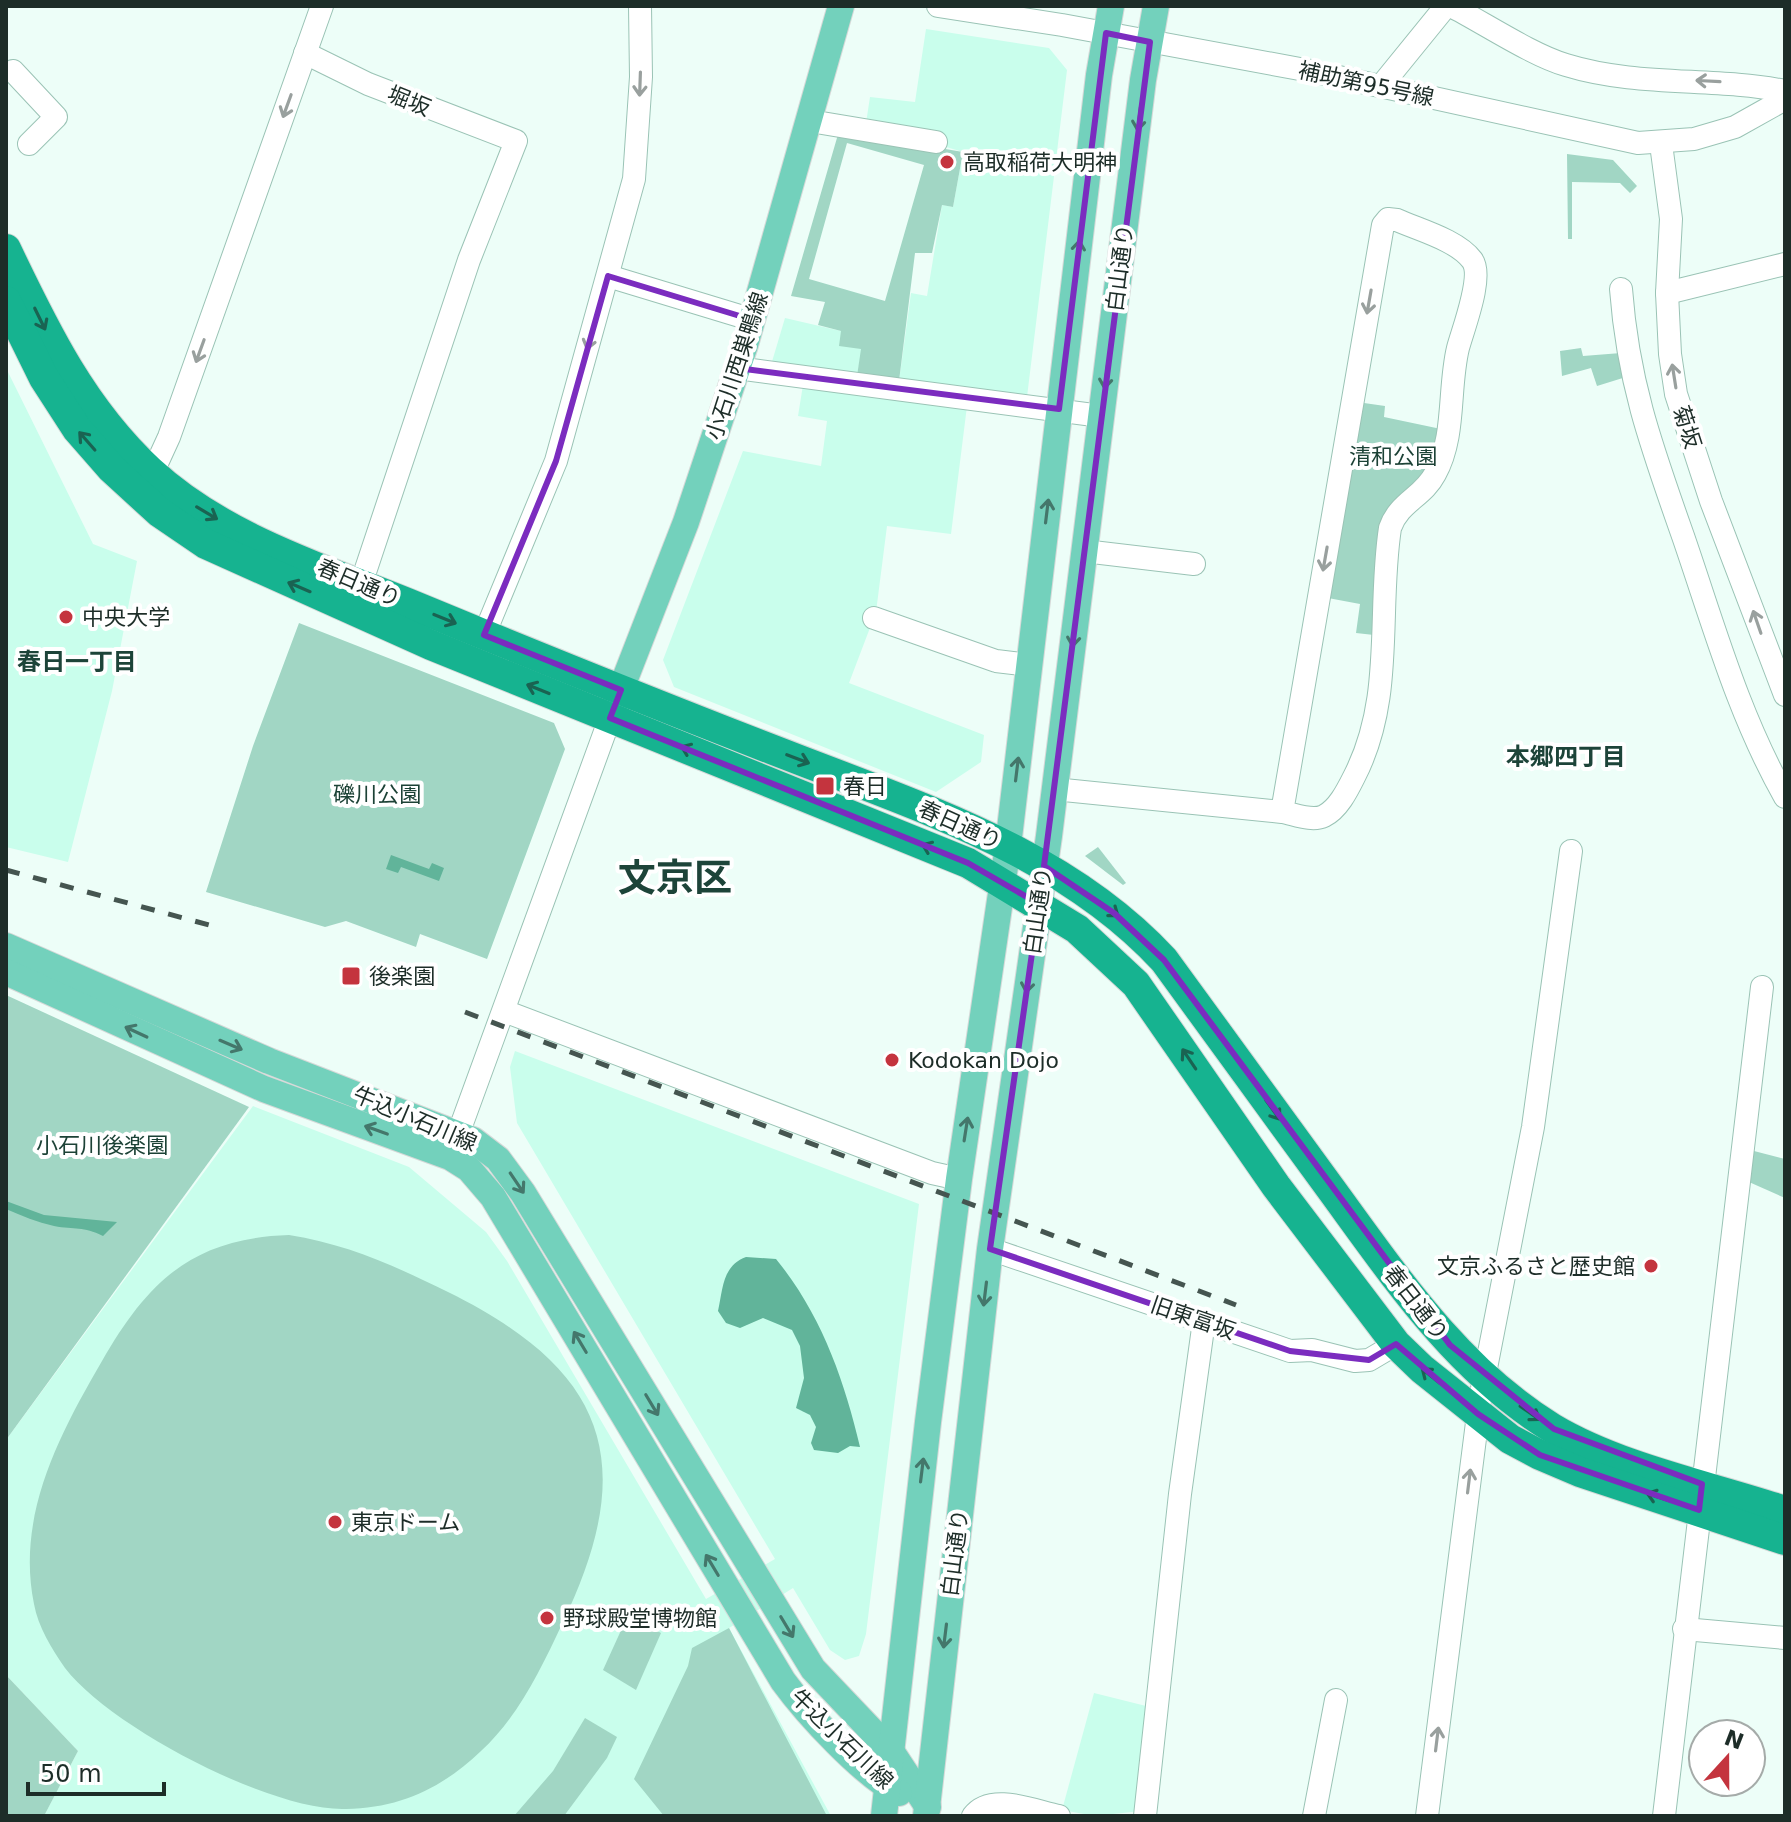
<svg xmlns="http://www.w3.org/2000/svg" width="1791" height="1822" font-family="'DejaVu Sans','Noto Sans JP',sans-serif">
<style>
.built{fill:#c9feec}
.green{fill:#a1d6c4;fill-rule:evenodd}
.water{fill:#61b49a}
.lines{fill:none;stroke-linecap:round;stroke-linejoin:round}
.minor-casing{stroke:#9ac3b5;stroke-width:24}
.major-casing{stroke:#d6d9d8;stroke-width:28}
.highway-casing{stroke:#d6d9d8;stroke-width:32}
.minor{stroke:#fff;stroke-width:22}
.major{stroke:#73d1bc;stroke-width:26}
.highway{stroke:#16b390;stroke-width:30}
.rail{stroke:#455550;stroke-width:5;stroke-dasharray:14 14;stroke-linecap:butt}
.oneway{stroke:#99a09e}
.oneway2{stroke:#44776b}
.oneway3{stroke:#1a6352}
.marked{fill:none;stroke:#7b2cbf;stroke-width:6;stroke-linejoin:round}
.poi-dot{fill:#c4343e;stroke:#fff;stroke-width:3}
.labels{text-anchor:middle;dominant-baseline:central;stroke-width:8;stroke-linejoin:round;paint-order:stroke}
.street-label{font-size:22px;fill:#1d2d28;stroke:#fff}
.poi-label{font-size:22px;fill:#1d2d28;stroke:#fff;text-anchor:start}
.park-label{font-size:22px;fill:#1c4236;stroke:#fff}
.neighbourhood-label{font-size:24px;font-weight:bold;fill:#1d4439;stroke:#fff}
.town-label{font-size:38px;font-weight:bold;fill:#1d4439;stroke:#fff}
</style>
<rect width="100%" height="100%" fill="#edfef8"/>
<!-- built -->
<g class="built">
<path d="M 926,29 L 1049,48 L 1067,70 L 1027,397 L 899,381 L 911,293 L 927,296 L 942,205 L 953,207 L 963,152 L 866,123 L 870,97 L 915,102 Z"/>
<path d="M 785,318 L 841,331 L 862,349 L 857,376 L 771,365 Z"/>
<path d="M 6,368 L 93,544 L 137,561 L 112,691 L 68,862 L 6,847 Z"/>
<path d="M 803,385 L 967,406 L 951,534 L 887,526 L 876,612 L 849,683 L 984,735 L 981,762 L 936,792 L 674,687 L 663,660 L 743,451 L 821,466 L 827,421 L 798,416 Z"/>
<path d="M 515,1051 L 919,1204 L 866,1634 L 859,1656 L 845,1660 L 830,1650 L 793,1588 L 729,1628 L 831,1816 L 44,1816 L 78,1751 L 6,1675 L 6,1440 L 253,1106 L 409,1167 L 486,1232 L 507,1261 L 706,1599 L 775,1559 L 517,1123 L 510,1067 Z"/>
<path d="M 1094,1693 L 1154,1708 L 1141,1811 L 1095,1816 L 1062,1810 Z"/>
</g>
<!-- green -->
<g class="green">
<path d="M 839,131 L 963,152 L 953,207 L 942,205 L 932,253 L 915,253 L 899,381 L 857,376 L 861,349 L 839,346 L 841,331 L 818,325 L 825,302 L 791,296 ZM 847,143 L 924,165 L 885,301 L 809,279 Z"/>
<path d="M 1567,154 L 1613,160 L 1637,186 L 1630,193 L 1620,183 L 1572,182 L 1572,239 L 1568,239 Z"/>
<path d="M 1581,348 L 1583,356 L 1621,353 L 1626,377 L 1597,386 L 1591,368 L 1562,376 L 1560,351 Z"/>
<path d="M 1364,403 L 1385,406 L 1384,417 L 1441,429 L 1432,464 L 1395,501 L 1374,635 L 1356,633 L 1360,604 L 1328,598 Z"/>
<path d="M 299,623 L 554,723 L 565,749 L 487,959 L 420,934 L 416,947 L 346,921 L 325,927 L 206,892 L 253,746 Z"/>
<path d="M 1098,847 L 1126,883 L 1123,885 L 1085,856 Z"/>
<path d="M 6,995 L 249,1107 L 6,1440 Z"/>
<path d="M 1754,1151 L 1785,1159 L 1785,1198 L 1749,1182 Z"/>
<path d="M 289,1235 C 347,1244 395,1266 448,1292 C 608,1371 640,1463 562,1624 C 541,1669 518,1717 481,1751 C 442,1788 401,1808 346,1809 C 272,1812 110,1727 65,1668 C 52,1649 38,1627 34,1604 C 16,1516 59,1435 102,1361 C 148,1281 193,1238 289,1235 Z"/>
<path d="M 628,1615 L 661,1633 L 636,1690 L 603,1670 Z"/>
<path d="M 729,1628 L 827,1816 L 664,1816 L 634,1779 L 688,1666 L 692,1648 Z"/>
<path d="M 6,1675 L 78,1751 L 44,1816 L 6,1816 Z"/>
<path d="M 585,1718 L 617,1737 L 607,1758 L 564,1816 L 514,1816 L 553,1771 Z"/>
</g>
<!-- water -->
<g class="water">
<path d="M 391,855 L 429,869 L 432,863 L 444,868 L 439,881 L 401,867 L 398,873 L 386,869 Z"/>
<path d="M 6,1201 L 44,1215 L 117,1222 L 103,1236 C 83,1226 75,1230 54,1226 C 37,1222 22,1216 6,1209 Z"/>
<path d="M 746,1257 L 776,1259 C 821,1314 844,1379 860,1447 L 850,1446 L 838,1453 L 814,1450 L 811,1443 L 816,1427 L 810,1415 L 796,1408 L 804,1378 L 800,1346 L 792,1330 L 763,1318 L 740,1328 L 726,1323 L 718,1311 C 723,1289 722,1266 746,1257 Z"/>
</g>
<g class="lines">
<defs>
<g id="minor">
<path d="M 938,6 L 1062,25 L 1316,72 L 1638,143 L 1694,139 L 1735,127 L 1785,99"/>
<path d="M 1451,6 C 1484,23 1532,55 1566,65 C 1637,87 1713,77 1785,91"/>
<path d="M 305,53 L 368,84 L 516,141 L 469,260 L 361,584"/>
<path d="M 13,71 L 56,117 L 29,144"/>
<path d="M 1381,86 L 1446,6"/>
<path d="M 810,121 L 936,142"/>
<path d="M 1661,144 L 1671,219 L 1667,293 L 1670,354 L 1676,394 L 1711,501 L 1785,695"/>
<path d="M 608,276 L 753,320"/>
<path d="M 1621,289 C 1628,383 1652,448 1683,536 C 1714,626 1738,714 1785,797"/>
<path d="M 1667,293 L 1785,264"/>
<path d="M 737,368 L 1101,416"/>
<path d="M 141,482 L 158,461 L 169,437 L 322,6"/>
<path d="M 1084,551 L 1194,564"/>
<path d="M 874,618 L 996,661 L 1029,665"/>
<path d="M 484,635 L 556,461 L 634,179 L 641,77 L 640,6"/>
<path d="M 1054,789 L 1282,812 C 1294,814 1312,822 1324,816 C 1338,809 1347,791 1354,777 C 1395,698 1377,613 1390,528 C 1399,502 1423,497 1435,474 C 1456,436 1448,389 1458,348 C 1463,329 1484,276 1472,260 C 1457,240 1419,230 1397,220 L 1388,219 L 1383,225 L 1282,812"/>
<path d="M 504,1011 L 932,1173 L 959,1179"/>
<path d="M 453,1148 L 610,718"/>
<path d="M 990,1249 L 1290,1351 L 1312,1350 L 1355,1361 L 1369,1360 L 1396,1344"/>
<path d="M 1684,1629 L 1785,1638"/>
<path d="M 973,1816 C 991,1792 1034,1811 1059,1816"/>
<path d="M 1145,1816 L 1180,1494 L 1204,1321"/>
<path d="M 1314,1816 L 1336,1700"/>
<path d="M 1427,1816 L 1480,1399 L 1533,1127 L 1571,851"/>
<path d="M 1664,1816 L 1762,987"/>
</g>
<g id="major">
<path d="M 614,707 L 686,522 L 745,345 L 841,6"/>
<path d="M 6,946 L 269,1061 L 473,1140 L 498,1159 L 523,1193 L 813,1669 L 891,1751 L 928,1807"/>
<path d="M 6,972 L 264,1089 L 450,1157 L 469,1169 L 493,1197 L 783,1681 C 807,1714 864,1776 899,1793"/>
<path d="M 884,1816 L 928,1422 L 959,1179 L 1008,846 L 1099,75 L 1111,6"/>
<path d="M 926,1816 L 990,1249 L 1049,836 L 1143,80 L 1156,6"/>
</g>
<g id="highway">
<path d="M 6,249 C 45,331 83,409 150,471 C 222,538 324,569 412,605 C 555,664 699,722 844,777 C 959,821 1078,867 1164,960 C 1219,1035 1273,1110 1328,1185 C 1394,1275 1455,1368 1552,1428 C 1619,1468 1710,1486 1785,1511"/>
<path d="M 6,301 L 44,378 L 77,429 L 112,469 L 159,512 L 206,544 L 431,645 L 968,863 L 1077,929 L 1136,984 L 1276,1186 L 1396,1344 L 1422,1369 L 1510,1439 L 1540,1455 L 1580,1472 L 1785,1540"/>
</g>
</defs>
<!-- minor casing -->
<use href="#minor" class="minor-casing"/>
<!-- major casing -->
<use href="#major" class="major-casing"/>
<!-- highway casing -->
<use href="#highway" class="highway-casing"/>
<!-- minor -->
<use href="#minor" class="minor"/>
<!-- major -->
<use href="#major" class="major"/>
<!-- highway -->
<use href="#highway" class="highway"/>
<!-- rail -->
<g class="rail">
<path d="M 6,870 L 209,925"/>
<path d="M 465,1012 L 1236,1305"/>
</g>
</g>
<!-- one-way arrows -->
<defs><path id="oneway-shaft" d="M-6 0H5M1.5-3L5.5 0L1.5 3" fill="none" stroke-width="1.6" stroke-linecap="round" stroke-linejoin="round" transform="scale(2)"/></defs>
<g class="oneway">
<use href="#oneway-shaft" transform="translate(1708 81) rotate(-177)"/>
<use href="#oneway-shaft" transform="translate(640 84) rotate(92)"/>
<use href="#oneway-shaft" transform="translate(287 106) rotate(110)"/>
<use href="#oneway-shaft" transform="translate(1369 302) rotate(100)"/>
<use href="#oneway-shaft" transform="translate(590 338) rotate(105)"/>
<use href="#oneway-shaft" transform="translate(200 351) rotate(110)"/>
<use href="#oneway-shaft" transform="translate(1674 376) rotate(-99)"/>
<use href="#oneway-shaft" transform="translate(1325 559) rotate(100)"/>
<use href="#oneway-shaft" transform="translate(1757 622) rotate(-109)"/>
<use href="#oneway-shaft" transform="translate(1469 1481) rotate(-83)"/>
<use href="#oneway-shaft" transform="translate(1437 1739) rotate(-83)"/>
</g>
<g class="oneway2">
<use href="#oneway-shaft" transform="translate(1139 119) rotate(97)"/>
<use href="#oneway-shaft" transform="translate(1078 252) rotate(-83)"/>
<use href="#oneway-shaft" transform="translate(1106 377) rotate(97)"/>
<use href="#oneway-shaft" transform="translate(1047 511) rotate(-83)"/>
<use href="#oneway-shaft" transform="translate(1074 635) rotate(97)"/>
<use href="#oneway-shaft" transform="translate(1017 769) rotate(-83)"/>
<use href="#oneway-shaft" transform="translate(1028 981) rotate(99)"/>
<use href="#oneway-shaft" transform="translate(136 1032) rotate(-155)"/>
<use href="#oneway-shaft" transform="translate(231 1045) rotate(23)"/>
<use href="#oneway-shaft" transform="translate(966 1129) rotate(-81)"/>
<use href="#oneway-shaft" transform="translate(376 1130) rotate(-160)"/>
<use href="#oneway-shaft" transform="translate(517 1183) rotate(56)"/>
<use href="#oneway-shaft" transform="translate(985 1294) rotate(97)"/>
<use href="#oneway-shaft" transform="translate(580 1342) rotate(-121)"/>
<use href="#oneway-shaft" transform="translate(652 1405) rotate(59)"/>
<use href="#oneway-shaft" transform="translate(922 1470) rotate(-83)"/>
<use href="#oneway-shaft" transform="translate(712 1565) rotate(-121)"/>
<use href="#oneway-shaft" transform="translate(787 1627) rotate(59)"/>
<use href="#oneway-shaft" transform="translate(945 1636) rotate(97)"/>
</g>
<g class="oneway3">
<use href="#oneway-shaft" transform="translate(40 319) rotate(64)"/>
<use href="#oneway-shaft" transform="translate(87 441) rotate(-131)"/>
<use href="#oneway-shaft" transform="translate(207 513) rotate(31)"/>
<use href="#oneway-shaft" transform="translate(299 587) rotate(-157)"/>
<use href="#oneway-shaft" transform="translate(445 619) rotate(22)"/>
<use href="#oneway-shaft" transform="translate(538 689) rotate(-158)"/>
<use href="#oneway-shaft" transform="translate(692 751) rotate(-158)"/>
<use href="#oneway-shaft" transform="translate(798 759) rotate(21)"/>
<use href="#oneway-shaft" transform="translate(933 849) rotate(-158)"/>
<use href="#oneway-shaft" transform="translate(1109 909) rotate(37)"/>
<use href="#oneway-shaft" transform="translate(1189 1059) rotate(-124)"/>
<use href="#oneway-shaft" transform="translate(1273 1110) rotate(54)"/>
<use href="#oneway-shaft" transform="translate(1431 1376) rotate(-141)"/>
<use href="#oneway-shaft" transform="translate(1530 1413) rotate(35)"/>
<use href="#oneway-shaft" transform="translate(1658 1497) rotate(-162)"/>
</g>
<!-- marked area -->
<path class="marked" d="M 1106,33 L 1150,42 L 1044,866 L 1114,913 L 1164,960 L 1450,1345 L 1554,1429 L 1702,1484 L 1699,1510 L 1540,1455 L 1478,1414 L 1396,1344 L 1369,1360 L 1290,1351 L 990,1249 L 1039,904 L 968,863 L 610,718 L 621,690 L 484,635 L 556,461 L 608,276 L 753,320 L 737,368 L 1059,409 Z"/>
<!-- markers -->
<g class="poi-dot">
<circle cx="947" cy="162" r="8"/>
<circle cx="66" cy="617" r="8"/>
<rect x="815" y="776" width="20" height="20" rx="4"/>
<rect x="341" y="966" width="20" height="20" rx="4"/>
<circle cx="892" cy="1060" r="8"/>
<circle cx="1651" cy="1266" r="8"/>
<circle cx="335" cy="1522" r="8"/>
<circle cx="547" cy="1618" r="8"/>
</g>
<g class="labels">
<!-- street labels -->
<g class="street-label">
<text transform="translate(1366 84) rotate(12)">補助第95号線</text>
<text transform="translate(409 101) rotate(22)">堀坂</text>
<text transform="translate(1120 268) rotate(-83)">白山通り</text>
<text transform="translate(737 366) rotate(-72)">小石川西巣鴨線</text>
<text transform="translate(1687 427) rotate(72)">菊坂</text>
<text transform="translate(359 583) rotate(23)">春日通り</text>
<text transform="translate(960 825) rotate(24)">春日通り</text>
<text transform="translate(1038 911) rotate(-82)">白山通り</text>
<text transform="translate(415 1119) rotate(23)">牛込小石川線</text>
<text transform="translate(1416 1303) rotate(52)">春日通り</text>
<text transform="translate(1193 1318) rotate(19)">旧東富坂</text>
<text transform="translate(955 1553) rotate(-83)">白山通り</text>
<text transform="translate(842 1739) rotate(44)">牛込小石川線</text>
</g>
<!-- poi labels -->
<g class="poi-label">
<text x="963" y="162">高取稲荷大明神</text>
<text x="82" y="617">中央大学</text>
<text x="843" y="786">春日</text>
<text x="369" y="976">後楽園</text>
<text x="908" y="1060">Kodokan Dojo</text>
<text x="1635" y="1266" text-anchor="end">文京ふるさと歴史館</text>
<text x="351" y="1522">東京ドーム</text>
<text x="563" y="1618">野球殿堂博物館</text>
</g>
<!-- park labels -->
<g class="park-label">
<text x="1393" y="456">清和公園</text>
<text x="377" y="794">礫川公園</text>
<text x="102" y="1145">小石川後楽園</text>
</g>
<!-- neighbourhood labels -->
<g class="neighbourhood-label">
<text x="77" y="662">春日一丁目</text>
<text x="1566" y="757">本郷四丁目</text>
</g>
<!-- town labels -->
<g class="town-label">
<text x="675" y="878">文京区</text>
</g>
</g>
<!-- border -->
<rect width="1791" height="1822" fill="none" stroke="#1d2d28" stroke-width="16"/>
<!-- north arrow -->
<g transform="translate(1727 1758) rotate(21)"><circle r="38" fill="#ffffff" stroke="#a5aba9" stroke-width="2"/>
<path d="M0-6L14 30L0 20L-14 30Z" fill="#c4343e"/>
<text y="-12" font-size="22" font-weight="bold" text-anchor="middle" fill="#1d2d28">N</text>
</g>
<!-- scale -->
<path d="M28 1782v12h136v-12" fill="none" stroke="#1d2d28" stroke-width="4"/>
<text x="40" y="1782" font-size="24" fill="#1d2d28" stroke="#ffffff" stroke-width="6" paint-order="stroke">50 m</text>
</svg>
